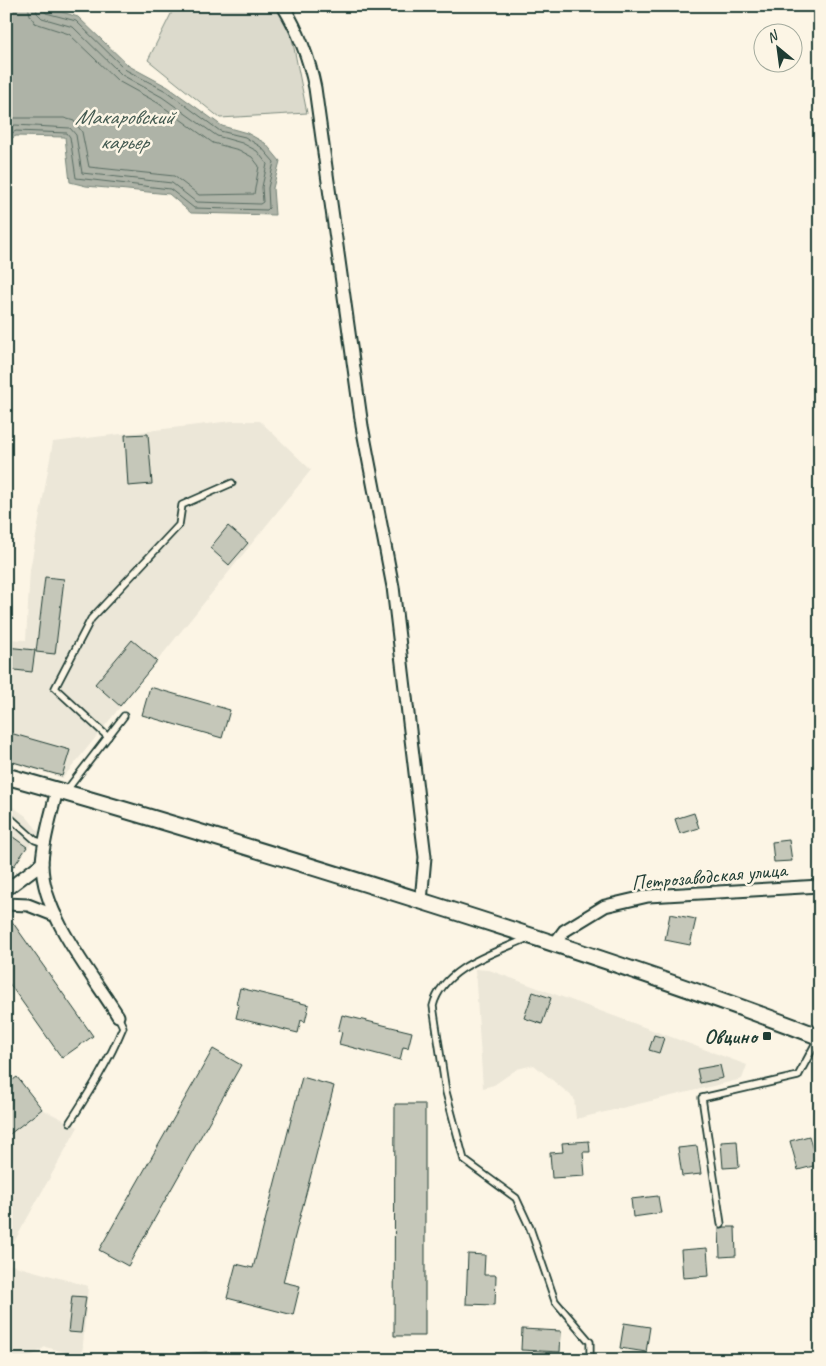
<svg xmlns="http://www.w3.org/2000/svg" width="826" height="1366" font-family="Caveat,sans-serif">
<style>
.built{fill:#ece7d8}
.green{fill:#dcdacc;stroke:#7e8c80}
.water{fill:#aeb3a7;stroke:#758479}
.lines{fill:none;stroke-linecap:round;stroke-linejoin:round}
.shore{stroke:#586c62;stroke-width:1}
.building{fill:#c5c7b9;stroke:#1f3d34}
.lane-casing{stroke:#1f3d34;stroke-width:9}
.street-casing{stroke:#1f3d34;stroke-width:15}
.secondary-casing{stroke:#1f3d34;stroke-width:19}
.lane{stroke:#fcf5e5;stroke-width:5.5}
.street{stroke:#fcf5e5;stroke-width:11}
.secondary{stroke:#fcf5e5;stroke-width:15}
.poi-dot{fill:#1f3d34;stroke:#fcf5e5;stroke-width:2}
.labels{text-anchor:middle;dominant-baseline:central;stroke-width:5;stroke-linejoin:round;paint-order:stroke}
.street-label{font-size:21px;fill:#1f3d34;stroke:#fcf5e5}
.poi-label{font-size:21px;font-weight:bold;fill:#1f3d34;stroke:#fcf5e5;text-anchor:end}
.water-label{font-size:22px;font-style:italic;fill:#435a51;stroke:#fcf5e5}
</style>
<rect width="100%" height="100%" fill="#fcf5e5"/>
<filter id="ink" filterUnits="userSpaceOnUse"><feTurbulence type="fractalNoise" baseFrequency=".02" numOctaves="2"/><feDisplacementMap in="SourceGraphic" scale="10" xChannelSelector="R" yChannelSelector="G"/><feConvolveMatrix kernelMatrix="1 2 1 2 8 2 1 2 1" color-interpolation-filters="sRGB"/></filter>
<g filter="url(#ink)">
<!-- built -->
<g class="built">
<path d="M 232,421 L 260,421 L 311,470 L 63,778 L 6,761 L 6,639 L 26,640 L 30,570 L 53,442 Z"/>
<path d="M 6,802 L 26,816 L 39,832 L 6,878 Z"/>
<path d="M 475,969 L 489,970 L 747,1065 L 742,1079 L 576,1119 L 574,1098 L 534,1065 L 517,1069 L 494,1085 L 483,1088 Z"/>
<path d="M 42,1109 L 78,1127 L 9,1251 L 8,1264 L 88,1286 L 82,1356 L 45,1347 L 26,1360 L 6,1360 L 6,1137 Z"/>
</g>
<!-- green -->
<path class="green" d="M 175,6 L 276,6 L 291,33 L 307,113 L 220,118 L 148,60 Z"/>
<!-- water -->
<g class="water">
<path d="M 6,6 L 43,6 L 78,17 L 129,66 L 168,87 L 222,126 L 247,133 L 265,143 L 280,161 L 273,188 L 275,215 L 191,213 L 169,194 L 86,186 L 70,182 L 65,137 L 16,136 L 6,141 Z"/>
<path d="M 207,1352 L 238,1360 L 88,1360 L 100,1358 Z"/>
</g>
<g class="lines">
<!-- shore -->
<g class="shore">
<path d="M 6,120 L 15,118 L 64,118 L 74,121 L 82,132 L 89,167 L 174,176 L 199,195 L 254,194 L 259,166 L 252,157 L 239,150 L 213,143 L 158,103 L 118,81 L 69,34 L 35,23 L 30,15 L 28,6"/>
<path d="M 6,129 L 15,125 L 70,128 L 76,135 L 82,173 L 172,183 L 196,202 L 260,204 L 263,202 L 262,187 L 267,164 L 257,151 L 242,143 L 217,136 L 162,97 L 122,75 L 73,27 L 42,18 L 37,13 L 36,6"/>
<path d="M 6,136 L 16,131 L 67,133 L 70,137 L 76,178 L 170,189 L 194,208 L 267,210 L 269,208 L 268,188 L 274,162 L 261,147 L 245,137 L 220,131 L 166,91 L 126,70 L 76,21 L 46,13 L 42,6"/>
<path d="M 161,1360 L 206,1357 L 216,1360"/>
</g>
</g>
<!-- building -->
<g class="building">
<path d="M 148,434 L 152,484 L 128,486 L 125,435 Z"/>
<path d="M 228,526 L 248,543 L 229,565 L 210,548 Z"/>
<path d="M 45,577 L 64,579 L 55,654 L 36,652 Z"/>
<path d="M 132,640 L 157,661 L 120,706 L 95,684 Z"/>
<path d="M 6,647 L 35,650 L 32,672 L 6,669 Z"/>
<path d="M 150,687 L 230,710 L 222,738 L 142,715 Z"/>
<path d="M 10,733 L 70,750 L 62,776 L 6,760 L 6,747 Z"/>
<path d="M 694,813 L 699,828 L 680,834 L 675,819 Z"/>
<path d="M 6,832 L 27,847 L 14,866 L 6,861 Z"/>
<path d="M 789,840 L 792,861 L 774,862 L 772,842 Z"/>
<path d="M 6,913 L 93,1036 L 62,1058 L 6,979 Z"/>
<path d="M 670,914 L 696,919 L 690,945 L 665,940 Z"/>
<path d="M 240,988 L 309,1005 L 305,1022 L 301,1020 L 298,1033 L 236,1018 L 239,1005 L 236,1004 Z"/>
<path d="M 533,992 L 551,998 L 542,1024 L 524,1018 Z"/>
<path d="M 342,1015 L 412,1032 L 408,1048 L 403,1047 L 400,1060 L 339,1044 L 342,1032 L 338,1031 Z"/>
<path d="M 654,1035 L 664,1038 L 659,1053 L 649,1050 Z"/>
<path d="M 213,1049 L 241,1065 L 128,1266 L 99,1250 Z"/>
<path d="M 720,1065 L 723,1078 L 700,1083 L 697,1069 Z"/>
<path d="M 17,1077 L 42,1109 L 6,1137 L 6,1085 Z"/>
<path d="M 302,1077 L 334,1086 L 283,1282 L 300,1286 L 293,1315 L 227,1298 L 236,1264 L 253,1268 Z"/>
<path d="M 395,1104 L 425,1104 L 425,1336 L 394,1336 Z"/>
<path d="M 809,1136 L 817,1165 L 798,1170 L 790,1141 Z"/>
<path d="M 589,1141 L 590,1152 L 583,1152 L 585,1176 L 552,1178 L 550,1153 L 563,1152 L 562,1143 Z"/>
<path d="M 737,1141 L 739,1167 L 723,1168 L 721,1142 Z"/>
<path d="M 697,1146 L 701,1174 L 682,1176 L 678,1148 Z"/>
<path d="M 658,1196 L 661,1213 L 633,1217 L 631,1199 Z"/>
<path d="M 724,1227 L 735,1227 L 736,1256 L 720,1257 L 719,1228 Z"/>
<path d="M 707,1248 L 709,1276 L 683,1278 L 681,1250 Z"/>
<path d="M 468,1254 L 485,1255 L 484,1275 L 496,1275 L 495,1305 L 466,1304 Z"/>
<path d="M 72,1296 L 86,1297 L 81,1333 L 68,1332 Z"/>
<path d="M 624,1323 L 650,1327 L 646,1352 L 620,1348 Z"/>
<path d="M 522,1329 L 561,1331 L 560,1352 L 521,1350 Z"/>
</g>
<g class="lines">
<defs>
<g id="lane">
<path d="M 108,737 L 55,688 L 91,619 L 179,525 L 182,505 L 232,483"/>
<path d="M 66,791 L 124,716"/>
<path d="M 6,814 L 35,840 L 44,843"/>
<path d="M 528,938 C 495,953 443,967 433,1006 L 446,1092 L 464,1160 L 516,1198 L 530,1228 L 555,1301 L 590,1342 L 590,1360"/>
<path d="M 70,1122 C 90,1091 109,1061 123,1027 L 118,1016"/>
<path d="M 721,1224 L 702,1098 L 798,1076 L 819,1037"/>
</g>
<g id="street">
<path d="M 283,6 C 299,32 309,58 315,88 L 362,426 L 393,587 L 425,857 L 421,901"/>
<path d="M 57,790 C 52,812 42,843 42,865 C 43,916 92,974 118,1016"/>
<path d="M 6,890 L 42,863"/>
<path d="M 6,904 L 28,905 L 56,916"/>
<path d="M 555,943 L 564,931 L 605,906 L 648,896 L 820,886"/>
</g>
<path id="secondary" d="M 6,776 C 150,816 292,860 434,905 C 564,946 693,988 820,1037"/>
</defs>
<!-- lane casing -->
<use href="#lane" class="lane-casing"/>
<!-- street casing -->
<use href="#street" class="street-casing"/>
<!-- secondary casing -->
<use href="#secondary" class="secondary-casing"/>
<!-- lane -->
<use href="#lane" class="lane"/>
<!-- street -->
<use href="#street" class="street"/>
<!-- secondary -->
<use href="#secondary" class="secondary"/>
</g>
</g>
<!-- markers -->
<rect class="poi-dot" x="762" y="1031" width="10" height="10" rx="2.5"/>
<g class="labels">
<!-- street labels -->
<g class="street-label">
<text transform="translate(709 876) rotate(-5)">Петрозаводская улица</text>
</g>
<!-- poi labels -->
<g class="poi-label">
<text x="757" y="1036">Овцино</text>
</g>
<!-- water labels -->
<g class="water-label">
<text x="124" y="117">Макаровский<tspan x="124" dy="25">карьер</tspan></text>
</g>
</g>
<!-- margin -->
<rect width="826" height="1366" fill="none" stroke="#fcf5e5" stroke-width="25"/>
<rect x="12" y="12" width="801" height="1341" fill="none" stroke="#1f3d34" stroke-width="2" filter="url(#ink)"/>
<!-- north arrow -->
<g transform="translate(778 48) rotate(331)"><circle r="24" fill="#fcf5e5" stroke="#a4ab9e"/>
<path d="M0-4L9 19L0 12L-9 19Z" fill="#1f3d34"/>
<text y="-8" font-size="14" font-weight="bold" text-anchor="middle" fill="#1f3d34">N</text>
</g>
</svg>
